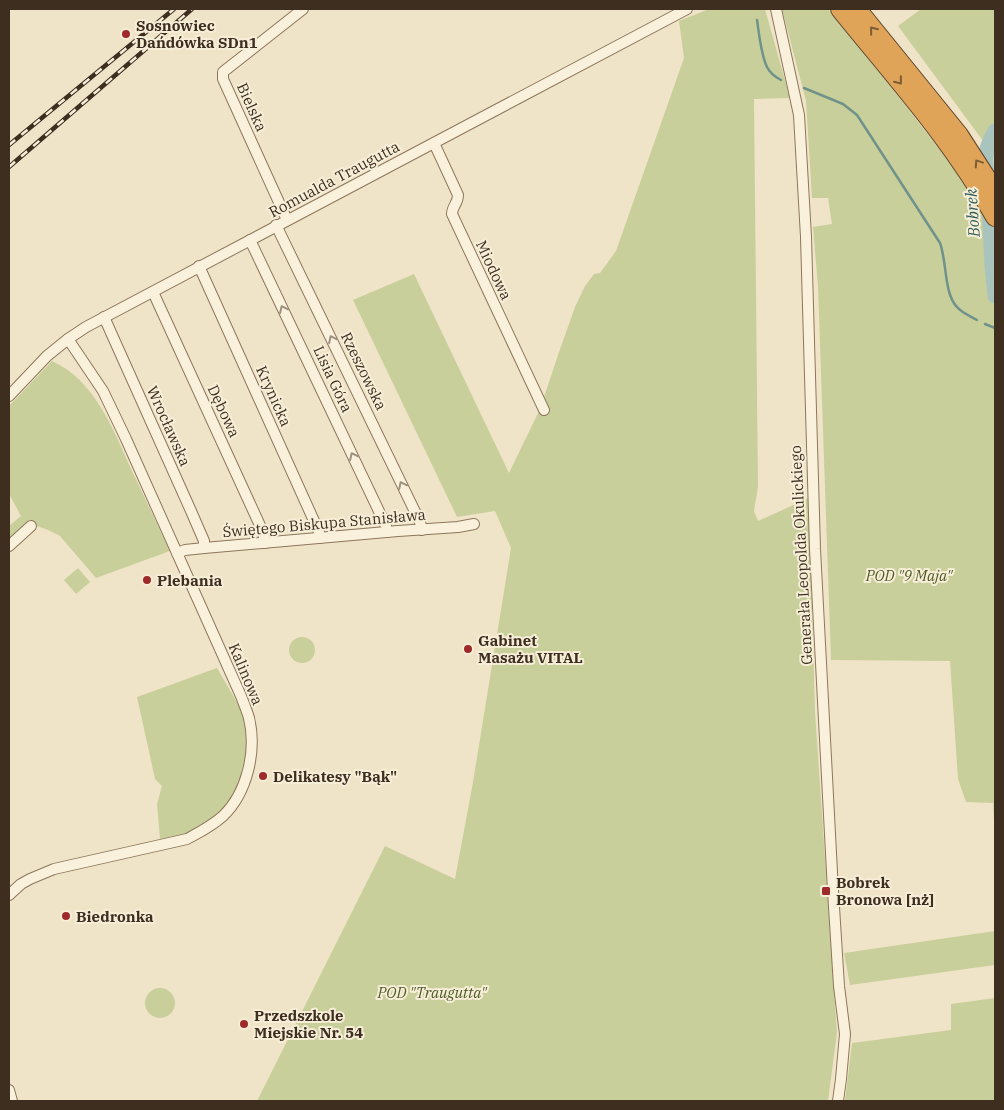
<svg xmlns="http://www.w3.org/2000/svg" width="1004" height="1110" font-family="'IBM Plex Serif',serif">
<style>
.green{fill:#c9cf9b}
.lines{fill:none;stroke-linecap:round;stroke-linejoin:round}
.stream{stroke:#6f938a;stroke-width:2.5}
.river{stroke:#a9c4bc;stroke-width:15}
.street-casing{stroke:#8d765c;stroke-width:12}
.highway-casing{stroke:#5b4430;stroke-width:20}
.street{stroke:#faf1dc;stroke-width:10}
.highway{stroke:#e0a458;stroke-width:18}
.rail-casing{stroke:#3d2e20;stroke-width:4.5}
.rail{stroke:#f7eed8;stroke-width:2.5;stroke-dasharray:8;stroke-linecap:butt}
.oneway{stroke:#7e5d36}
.oneway2{stroke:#9c907e}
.poi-dot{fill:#9e2a2b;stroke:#f7eed8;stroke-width:2}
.labels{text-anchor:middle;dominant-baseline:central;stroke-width:4;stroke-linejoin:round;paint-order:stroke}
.poi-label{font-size:15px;font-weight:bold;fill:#3d2e20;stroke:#f7eed8;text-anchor:start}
.street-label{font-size:15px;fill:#3d2e20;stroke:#f7eed8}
.park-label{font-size:15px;font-style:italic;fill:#4d5a26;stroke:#f7eed8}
.water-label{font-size:16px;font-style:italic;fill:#2f5d5a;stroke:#f7eed8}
</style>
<rect width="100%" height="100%" fill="#f0e4c8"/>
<!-- green -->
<g class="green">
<path d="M 709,9 L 765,9 L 790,98 L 754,99 L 758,487 L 754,511 L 758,521 L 809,498 L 815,712 L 837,1033 L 828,1101 L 257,1101 L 385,846 L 455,879 L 473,782 L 511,548 L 495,511 L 457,517 L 353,300 L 414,274 L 509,473 L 540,409 L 559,352 L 575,307 L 585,286 L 594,274 L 600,273 L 616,251 L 684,58 L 679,21 Z"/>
<path d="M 782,9 L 828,9 L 885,79 L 960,176 L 995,235 L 995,839 L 993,803 L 966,802 L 958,779 L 950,661 L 831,660 L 818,287 L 813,227 L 832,224 L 828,198 L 812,198 L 806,101 Z"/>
<path d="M 921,9 L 995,9 L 995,157 L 898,26 Z"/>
<path d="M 52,361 C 95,380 114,431 132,471 C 145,498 157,524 170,551 L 96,578 L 60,536 L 48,530 L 29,523 L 9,542 L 9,526 L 21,516 L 9,494 L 9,406 Z"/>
<path d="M 78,568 L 90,582 L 76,594 L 64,580 Z"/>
<circle cx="302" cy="650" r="13"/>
<path d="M 217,668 L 238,704 L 246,725 L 246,755 L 238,784 L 227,806 L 210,821 L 193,832 L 160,839 L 157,804 L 162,786 L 155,779 L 137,697 Z"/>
<path d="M 995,931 L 995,965 L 850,985 L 844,953 Z"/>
<circle cx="160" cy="1003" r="15"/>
<path d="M 995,998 L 995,1101 L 845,1101 L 852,1043 L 951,1030 L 951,1004 Z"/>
</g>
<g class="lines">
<!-- stream -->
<g class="stream">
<path d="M 757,20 C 759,33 761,55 767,67 C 770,73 775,77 781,80"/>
<path d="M 804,88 L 843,104 L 857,115 L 940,243 C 947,262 944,294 957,307 C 962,313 970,316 977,320"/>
<path d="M 985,324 L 995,328"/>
</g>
<!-- river -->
<g class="river">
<path d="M 987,180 C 986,157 983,151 995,131"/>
<path d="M 989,205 L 992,266 L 995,296"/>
</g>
<defs>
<g id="street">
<path d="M 776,9 L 799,115 L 806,237 L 815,549 L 833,891 L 839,986 L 845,1034 L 841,1079 L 838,1101"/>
<path d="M 434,143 L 458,195 C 458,204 452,206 452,214 L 544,410"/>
<path d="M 287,220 L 223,79 L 223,72 L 303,9"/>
<path d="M 276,225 L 420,522 L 422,530"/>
<path d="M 250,240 L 386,526 L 387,532"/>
<path d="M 199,266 L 319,532 L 320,538"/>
<path d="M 153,292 L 263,532 L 265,543"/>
<path d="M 104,317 L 191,511 L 204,541 L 204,548"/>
<path d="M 9,396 L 47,356 L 68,339 L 86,327 L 687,9"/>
<path d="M 9,546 L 31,526"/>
<path d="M 177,553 L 185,550 L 204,548 L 398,531 L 458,527 L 474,524"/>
<path d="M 9,895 L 21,884 L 30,879 L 54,869 L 187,839 C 200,832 212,826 223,816 C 247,793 257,751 249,718 C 247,711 244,704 241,696 L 126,439 L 103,391 L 68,339"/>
<path d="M 9,1090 L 12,1101"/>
</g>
<g id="highway">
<path d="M 840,9 C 894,76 953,141 995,217"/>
<path d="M 857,9 L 959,135 L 995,191"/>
</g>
</defs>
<!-- street casing -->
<use href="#street" class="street-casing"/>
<!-- highway casing -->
<use href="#highway" class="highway-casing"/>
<!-- street -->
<use href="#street" class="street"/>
<!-- highway -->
<use href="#highway" class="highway"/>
<defs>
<g id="rail">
<path d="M 9,145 L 174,9"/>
<path d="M 9,167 L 192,9"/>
</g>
</defs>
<!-- rail casing -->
<use href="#rail" class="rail-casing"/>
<!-- rail -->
<use href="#rail" class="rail"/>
</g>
<!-- one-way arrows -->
<defs><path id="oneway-chevron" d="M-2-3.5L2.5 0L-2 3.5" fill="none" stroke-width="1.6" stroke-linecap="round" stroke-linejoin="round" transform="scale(1.25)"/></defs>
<g class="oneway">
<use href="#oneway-chevron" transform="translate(873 30) rotate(-129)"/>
<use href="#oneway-chevron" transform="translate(899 81) rotate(51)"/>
<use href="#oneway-chevron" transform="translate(978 163) rotate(-124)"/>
</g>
<g class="oneway2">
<use href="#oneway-chevron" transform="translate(283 309) rotate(-115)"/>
<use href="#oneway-chevron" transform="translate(332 339) rotate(-116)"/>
<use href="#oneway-chevron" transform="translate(353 456) rotate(-115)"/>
<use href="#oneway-chevron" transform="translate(402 485) rotate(-116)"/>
</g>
<!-- markers -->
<g class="poi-dot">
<circle cx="126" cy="34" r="5"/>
<circle cx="147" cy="580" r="5"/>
<circle cx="468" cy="649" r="5"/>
<circle cx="263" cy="776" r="5"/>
<rect x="821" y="886" width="10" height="10" rx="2.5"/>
<circle cx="66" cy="916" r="5"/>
<circle cx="244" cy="1024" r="5"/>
</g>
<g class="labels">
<!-- poi labels -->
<g class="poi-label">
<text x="136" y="25">Sosnowiec<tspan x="136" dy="17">Dańdówka SDn1</tspan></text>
<text x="157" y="580">Plebania</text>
<text x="478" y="640">Gabinet<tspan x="478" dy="17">Masażu VITAL</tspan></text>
<text x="273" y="776">Delikatesy "Bąk"</text>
<text x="836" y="882">Bobrek<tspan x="836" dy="17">Bronowa [nż]</tspan></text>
<text x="76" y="916">Biedronka</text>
<text x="254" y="1015">Przedszkole<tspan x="254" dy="17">Miejskie Nr. 54</tspan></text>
</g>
<!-- street labels -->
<g class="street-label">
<text transform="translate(252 107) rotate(66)">Bielska</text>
<text transform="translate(334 179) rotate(-28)">Romualda Traugutta</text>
<text transform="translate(494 270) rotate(65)">Miodowa</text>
<text transform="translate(364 371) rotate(64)">Rzeszowska</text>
<text transform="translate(333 379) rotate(65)">Lisia Góra</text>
<text transform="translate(274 396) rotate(66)">Krynicka</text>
<text transform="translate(224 411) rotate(65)">Dębowa</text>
<text transform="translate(169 426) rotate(66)">Wrocławska</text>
<text transform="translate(324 523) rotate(-5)">Świętego Biskupa Stanisława</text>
<text transform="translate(801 555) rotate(-93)">Generała Leopolda Okulickiego</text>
<text transform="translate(246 674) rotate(67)">Kalinowa</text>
</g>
<!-- park labels -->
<g class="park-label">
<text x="909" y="575">POD "9 Maja"</text>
<text x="432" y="992">POD "Traugutta"</text>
</g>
<!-- water labels -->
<g class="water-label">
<text transform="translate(972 213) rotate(-94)">Bobrek</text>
</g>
</g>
<!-- border -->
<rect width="1004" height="1110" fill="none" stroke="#3d2e20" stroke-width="20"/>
</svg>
